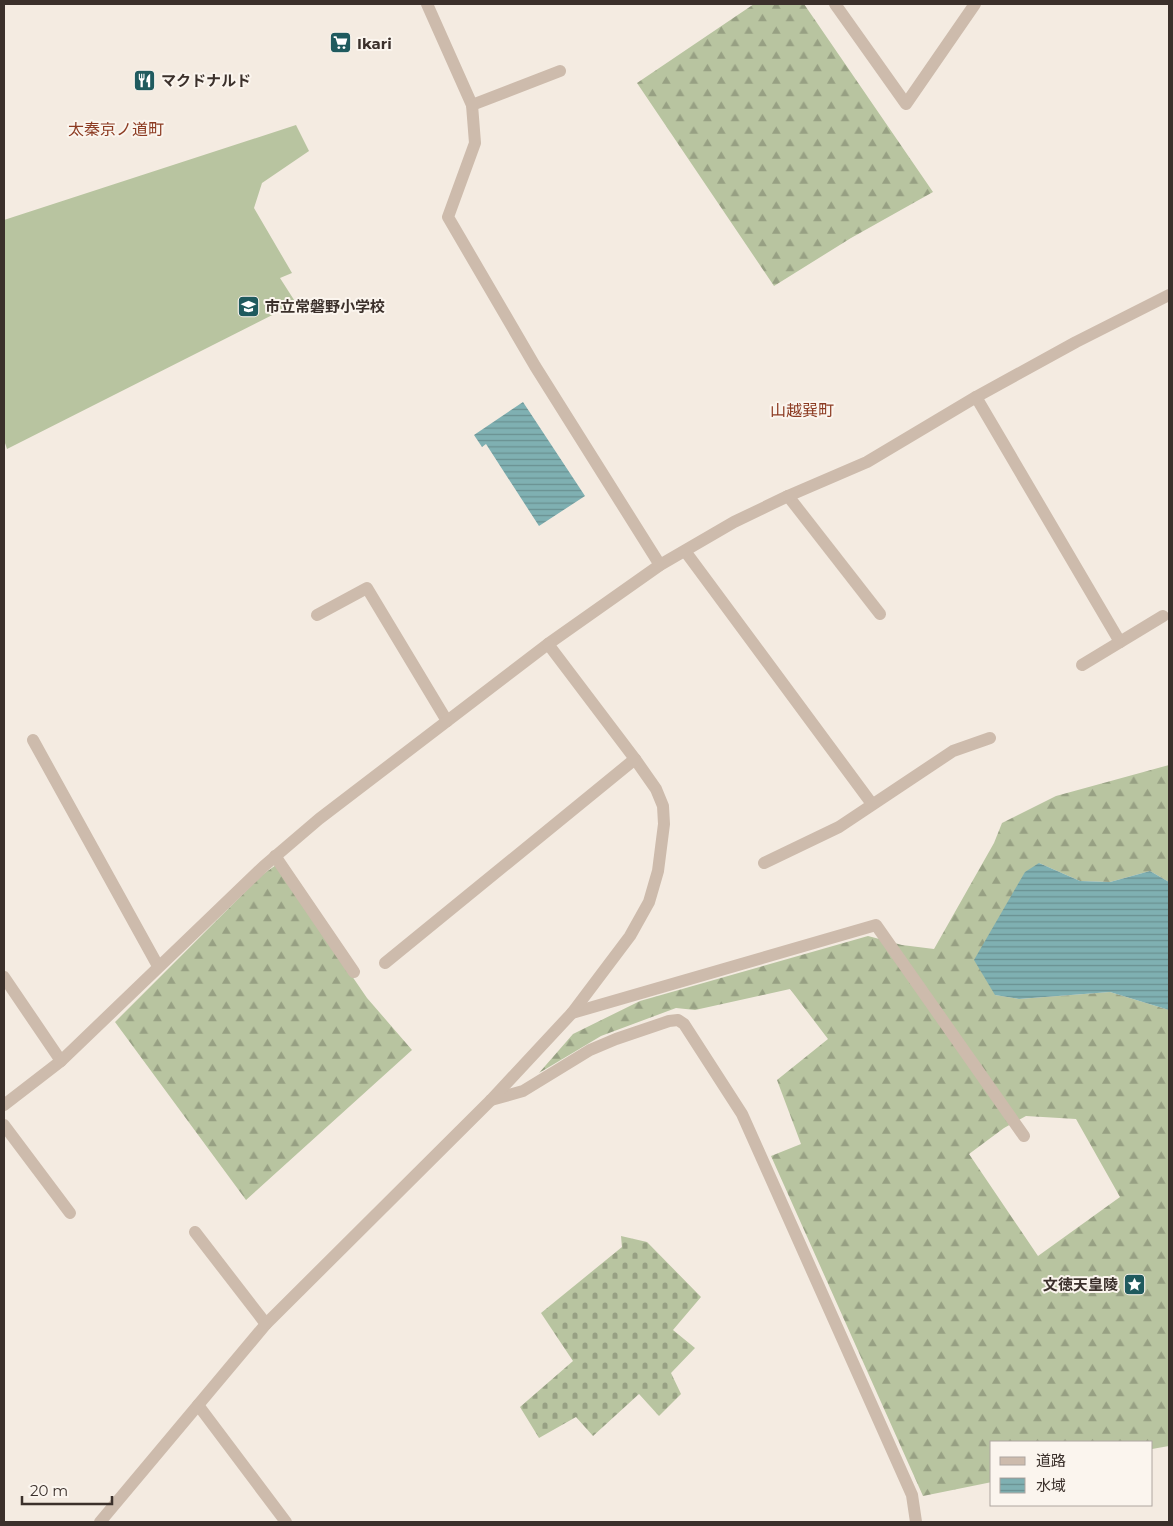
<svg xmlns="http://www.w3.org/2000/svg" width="1173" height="1526" font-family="Montserrat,'Noto Sans JP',sans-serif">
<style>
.forest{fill:url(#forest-firs);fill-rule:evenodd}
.cemetery{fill:url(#cemetery-stones)}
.pitch{fill:#b8c4a0}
.water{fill:url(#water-rules)}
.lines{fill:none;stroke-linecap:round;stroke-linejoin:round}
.minor{stroke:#cdbbac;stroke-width:12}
.labels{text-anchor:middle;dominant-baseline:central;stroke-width:4;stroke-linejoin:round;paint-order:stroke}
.poi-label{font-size:15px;font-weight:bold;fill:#3b302b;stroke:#fbf5ee;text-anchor:start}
.neighbourhood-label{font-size:16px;fill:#8c3b22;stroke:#fbf5ee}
</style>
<defs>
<pattern id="forest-firs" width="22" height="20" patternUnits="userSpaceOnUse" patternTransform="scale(1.25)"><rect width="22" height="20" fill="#b8c4a0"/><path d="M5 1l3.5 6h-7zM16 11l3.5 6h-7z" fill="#97a083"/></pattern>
<pattern id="cemetery-stones" width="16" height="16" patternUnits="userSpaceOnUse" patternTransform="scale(1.25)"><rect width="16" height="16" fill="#b8c4a0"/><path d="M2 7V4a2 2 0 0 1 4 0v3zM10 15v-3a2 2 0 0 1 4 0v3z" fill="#97a083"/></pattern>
<pattern id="water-rules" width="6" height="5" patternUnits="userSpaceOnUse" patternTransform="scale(1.25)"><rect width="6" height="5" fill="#7fb0b2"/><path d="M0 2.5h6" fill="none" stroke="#699091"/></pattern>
</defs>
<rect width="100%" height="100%" fill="#f4ebe1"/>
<!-- forest -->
<g class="forest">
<path d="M 754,4 L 804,4 L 933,192 L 851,238 L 774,286 L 637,83 Z"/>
<path d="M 1169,765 L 1169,882 L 1150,871 L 1110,882 L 1080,881 L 1039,863 L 995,995 L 1019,999 L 1110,992 L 1169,1010 L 1169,1446 L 1152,1449 L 1152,1442 L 992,1442 L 992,1482 L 923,1496 L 771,1156 L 801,1144 L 777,1080 L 828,1039 L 790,989 L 695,1010 L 676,1008 L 601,1036 L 539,1073 L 573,1034 L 640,1001 L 868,936 L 902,945 L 934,949 L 994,843 L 1002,823 L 1056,796 ZM 1026,1116 L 1076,1119 L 1120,1197 L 1038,1256 L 969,1154 L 1004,1128 Z"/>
<path d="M 276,865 L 367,998 L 412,1050 L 246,1200 L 115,1022 L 262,875 Z"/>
</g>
<!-- cemetery -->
<path class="cemetery" d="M 621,1236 L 647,1242 L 701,1297 L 673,1330 L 695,1348 L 671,1373 L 681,1394 L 659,1416 L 639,1394 L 593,1436 L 576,1417 L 539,1438 L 520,1407 L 573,1361 L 541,1313 L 622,1247 Z"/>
<!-- pitch -->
<path class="pitch" d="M 296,125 L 309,151 L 262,183 L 254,208 L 292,273 L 280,278 L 296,303 L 7,449 L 4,440 L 4,220 Z"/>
<!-- water -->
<g class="water">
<path d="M 523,402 L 585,496 L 539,526 L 486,444 L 482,447 L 474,435 Z"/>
<path d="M 1039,863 L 1080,881 L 1110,882 L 1150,871 L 1169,882 L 1169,1010 L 1110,992 L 1019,999 L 995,995 L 974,960 L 1025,872 Z"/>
</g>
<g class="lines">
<!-- minor -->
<g class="minor">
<path d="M 427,4 L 472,105 L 475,143 L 448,217 L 535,366 L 660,565"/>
<path d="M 835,4 L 906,104 L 975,4"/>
<path d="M 472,105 L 560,71"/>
<path d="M 976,397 L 1120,642"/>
<path d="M 788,496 L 880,614"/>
<path d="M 685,551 L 872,804"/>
<path d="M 317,615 L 367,588 L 447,721"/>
<path d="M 1082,665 L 1163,616"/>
<path d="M 33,740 L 158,966"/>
<path d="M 275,856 L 354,972"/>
<path d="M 764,863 L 839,827 L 953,751 L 990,738"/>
<path d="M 385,963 L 635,759"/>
<path d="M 4,977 L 61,1061"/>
<path d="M 572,1013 L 876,925 L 1024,1136"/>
<path d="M 491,1100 L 523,1091 L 590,1050 L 616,1039 L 669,1021 L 678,1020 L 684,1024 L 742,1114 L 912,1495 L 916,1522"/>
<path d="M 4,1105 L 61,1061 L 264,866 L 319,819 L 548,644 L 660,565 L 734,522 L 788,496 L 867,462 L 976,397 L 1076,342 L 1169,295"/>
<path d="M 4,1125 L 70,1213"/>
<path d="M 195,1232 L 266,1324"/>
<path d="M 198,1405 L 286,1522"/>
<path d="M 100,1522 L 266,1324 L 491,1100 L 572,1013 L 630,936 L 649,902 L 658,871 L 664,824 L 663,806 L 656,789 L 635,759 L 548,644"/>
</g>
</g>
<!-- icons -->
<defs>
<symbol id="supermarket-square" viewBox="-11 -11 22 22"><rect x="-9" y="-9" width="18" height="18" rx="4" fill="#1f5a5e" stroke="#fbf5ee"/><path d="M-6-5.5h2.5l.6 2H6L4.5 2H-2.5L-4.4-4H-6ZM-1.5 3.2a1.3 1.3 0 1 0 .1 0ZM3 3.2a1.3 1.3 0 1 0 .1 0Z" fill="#fff"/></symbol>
<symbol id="restaurant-square" viewBox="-11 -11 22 22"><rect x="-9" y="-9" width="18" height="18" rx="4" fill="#1f5a5e" stroke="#fbf5ee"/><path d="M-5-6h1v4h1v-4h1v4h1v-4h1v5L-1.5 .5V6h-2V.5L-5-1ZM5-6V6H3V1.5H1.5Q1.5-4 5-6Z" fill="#fff"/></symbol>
<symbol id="school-square" viewBox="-11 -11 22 22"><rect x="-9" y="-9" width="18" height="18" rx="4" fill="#1f5a5e" stroke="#fbf5ee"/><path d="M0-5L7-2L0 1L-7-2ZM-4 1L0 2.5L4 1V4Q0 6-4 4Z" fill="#fff"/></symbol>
<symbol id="sight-square" viewBox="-11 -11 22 22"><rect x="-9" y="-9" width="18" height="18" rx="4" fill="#1f5a5e" stroke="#fbf5ee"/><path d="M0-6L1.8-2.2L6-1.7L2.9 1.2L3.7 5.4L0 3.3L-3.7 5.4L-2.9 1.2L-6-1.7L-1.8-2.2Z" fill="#fff"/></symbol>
</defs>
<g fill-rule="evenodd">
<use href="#supermarket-square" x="328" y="30" width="25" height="25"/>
<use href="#restaurant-square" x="132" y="68" width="25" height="25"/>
<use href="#school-square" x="236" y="294" width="25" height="25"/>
<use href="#sight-square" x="1122" y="1272" width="25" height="25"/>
</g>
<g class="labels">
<!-- poi labels -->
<g class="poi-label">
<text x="357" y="43">Ikari</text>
<text x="161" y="80">マクドナルド</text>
<text x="265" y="306">市立常磐野小学校</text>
<text x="1118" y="1284" text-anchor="end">文徳天皇陵</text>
</g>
<!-- neighbourhood labels -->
<g class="neighbourhood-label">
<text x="116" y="129">太秦京ノ道町</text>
<text x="802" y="410">山越巽町</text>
</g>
</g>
<!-- border -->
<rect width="1173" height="1526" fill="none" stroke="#3b302b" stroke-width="10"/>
<!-- legend -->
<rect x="990" y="1441" width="162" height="65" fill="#fbf5ee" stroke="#aea6a0"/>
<rect x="1000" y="1457" width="25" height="8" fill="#cdbbac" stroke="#aea6a0"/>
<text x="1036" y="1466" font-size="15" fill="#3b302b">道路</text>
<rect x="1000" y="1478" width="25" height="15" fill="url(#water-rules)" stroke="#aea6a0"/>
<text x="1036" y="1491" font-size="15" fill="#3b302b">水域</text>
<!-- scale -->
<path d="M22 1496v8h90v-8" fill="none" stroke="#3b302b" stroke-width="2.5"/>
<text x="30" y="1496" font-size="15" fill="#3b302b" stroke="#fbf5ee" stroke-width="4" paint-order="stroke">20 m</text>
</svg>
